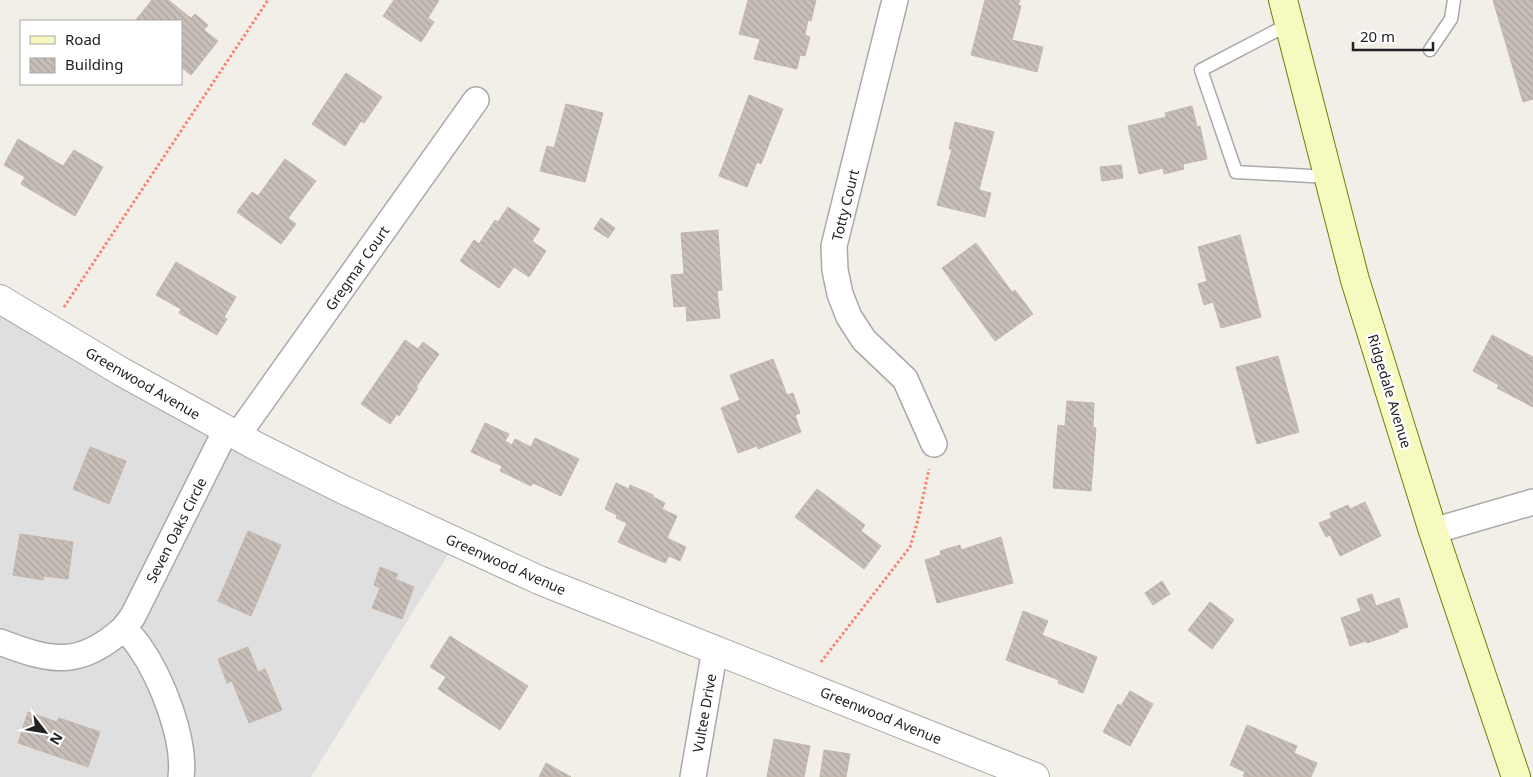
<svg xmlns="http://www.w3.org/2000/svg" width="1533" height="777" font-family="'Noto Sans',sans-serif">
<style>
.residential{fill:#e0dfdf}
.building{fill:url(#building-back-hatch);stroke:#c4b6ab}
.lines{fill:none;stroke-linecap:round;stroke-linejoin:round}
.service-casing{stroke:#a9a9a9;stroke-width:15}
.minor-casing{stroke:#a9a9a9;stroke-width:28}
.tertiary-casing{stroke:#a9a9a9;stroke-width:30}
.secondary-casing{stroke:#707d05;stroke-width:30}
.path{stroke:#fa8072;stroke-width:3;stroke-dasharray:2.5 2.5;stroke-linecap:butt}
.service{stroke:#fff;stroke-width:12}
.minor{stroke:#fff;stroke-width:25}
.tertiary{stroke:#fff;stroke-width:28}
.secondary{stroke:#f7fabf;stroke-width:28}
.labels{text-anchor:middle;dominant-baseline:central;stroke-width:5;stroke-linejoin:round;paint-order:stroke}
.street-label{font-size:14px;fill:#222;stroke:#fff}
</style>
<defs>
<pattern id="building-back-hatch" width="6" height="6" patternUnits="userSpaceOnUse" patternTransform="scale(1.25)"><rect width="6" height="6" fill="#c7bfb8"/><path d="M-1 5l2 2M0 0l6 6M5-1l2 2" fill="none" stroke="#aba49e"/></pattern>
</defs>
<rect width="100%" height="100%" fill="#f2efe9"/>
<!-- residential -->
<path class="residential" d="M 0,299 L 456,542 L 311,777 L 0,777 Z"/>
<!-- building -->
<g class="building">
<path d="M 152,0 L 168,0 L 191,18 L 195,14 L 208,25 L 204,30 L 218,41 L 191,75 L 181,67 L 181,21 L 135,21 Z"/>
<path d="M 394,0 L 439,0 L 428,18 L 434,22 L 421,42 L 383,16 Z"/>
<path d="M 748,0 L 816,0 L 811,21 L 808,20 L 805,35 L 810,37 L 805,56 L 800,55 L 797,69 L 754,59 L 760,39 L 739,34 Z"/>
<path d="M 985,0 L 1020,0 L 1018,5 L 1021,6 L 1012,40 L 1043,47 L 1037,72 L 971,55 Z"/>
<path d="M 1493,0 L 1533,0 L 1533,99 L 1523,102 Z"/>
<path d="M 346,73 L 382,97 L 364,123 L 361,121 L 345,146 L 312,124 Z"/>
<path d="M 749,95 L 783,109 L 761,164 L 757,162 L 747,187 L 719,176 Z"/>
<path d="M 566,104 L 603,113 L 585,182 L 540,171 L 547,146 L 554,148 Z"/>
<path d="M 1192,106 L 1197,127 L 1200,126 L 1207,159 L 1183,164 L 1184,169 L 1164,174 L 1163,168 L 1139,174 L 1128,126 L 1166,117 L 1165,113 Z"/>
<path d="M 955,122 L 994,132 L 979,190 L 991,193 L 985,217 L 937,205 L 952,149 L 949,149 Z"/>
<path d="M 18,139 L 63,166 L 74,150 L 103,167 L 75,216 L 21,184 L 25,177 L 4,165 Z"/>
<path d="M 285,159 L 316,181 L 288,218 L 296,224 L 281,244 L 237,212 L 252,192 L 258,196 Z"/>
<path d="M 1121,165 L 1123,178 L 1102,181 L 1100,167 Z"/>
<path d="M 508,207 L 540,229 L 532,241 L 546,251 L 529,277 L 514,267 L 499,288 L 460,261 L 474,240 L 479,244 L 495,220 L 498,222 Z"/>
<path d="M 601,218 L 615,228 L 608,238 L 594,229 Z"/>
<path d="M 718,230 L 722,290 L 717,291 L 720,318 L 687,321 L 686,306 L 674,307 L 671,275 L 684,274 L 681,233 Z"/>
<path d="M 1240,235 L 1261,317 L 1221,328 L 1213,302 L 1204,305 L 1198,284 L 1207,281 L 1198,247 Z"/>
<path d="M 976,243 L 1012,292 L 1015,290 L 1033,314 L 995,341 L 942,268 Z"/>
<path d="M 176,262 L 236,297 L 224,317 L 227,319 L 217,335 L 179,313 L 181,309 L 156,295 Z"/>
<path d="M 1492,335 L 1533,357 L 1533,407 L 1497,388 L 1499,385 L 1473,371 Z"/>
<path d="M 405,340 L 418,349 L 423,342 L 439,354 L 416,387 L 418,388 L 399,416 L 397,414 L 390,424 L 361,404 Z"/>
<path d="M 1278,356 L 1299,432 L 1257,444 L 1236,367 Z"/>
<path d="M 773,359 L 787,395 L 793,393 L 800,413 L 795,415 L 801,432 L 758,449 L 757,446 L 738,453 L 721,408 L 740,400 L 730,375 Z"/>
<path d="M 1067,401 L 1094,403 L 1093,427 L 1096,428 L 1091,491 L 1053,488 L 1058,425 L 1065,426 Z"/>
<path d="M 485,423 L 509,434 L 505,441 L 512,445 L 515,439 L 531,447 L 535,438 L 579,459 L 561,496 L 533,483 L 531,486 L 500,471 L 502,466 L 471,452 Z"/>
<path d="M 90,447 L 126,461 L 109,504 L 73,489 Z"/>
<path d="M 616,483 L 629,489 L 630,485 L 653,495 L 653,497 L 665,503 L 662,509 L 677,516 L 667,538 L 686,547 L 680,561 L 669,556 L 665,563 L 618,542 L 627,523 L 616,518 L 617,515 L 605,509 Z"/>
<path d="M 817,489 L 865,525 L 861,531 L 881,546 L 864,569 L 795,517 Z"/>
<path d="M 1365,502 L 1381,536 L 1340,556 L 1330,535 L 1326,537 L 1319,523 L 1332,518 L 1330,513 L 1348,505 L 1350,509 Z"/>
<path d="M 248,531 L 281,545 L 251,616 L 218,601 Z"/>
<path d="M 20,534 L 73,542 L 68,579 L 44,576 L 43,580 L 13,575 Z"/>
<path d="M 1001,537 L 1013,583 L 937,603 L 925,560 L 941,555 L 940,551 L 960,545 L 961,550 Z"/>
<path d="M 380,567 L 398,574 L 395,579 L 414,587 L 402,619 L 372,608 L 380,588 L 374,585 Z"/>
<path d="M 1162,581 L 1170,594 L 1153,605 L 1145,593 Z"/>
<path d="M 1372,594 L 1376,606 L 1399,598 L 1408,627 L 1398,630 L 1399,632 L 1367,643 L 1366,641 L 1350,646 L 1341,618 L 1361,611 L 1357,599 Z"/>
<path d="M 1210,602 L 1234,620 L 1212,649 L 1188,630 Z"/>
<path d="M 1023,611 L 1048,621 L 1042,635 L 1097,657 L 1083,693 L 1058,683 L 1059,680 L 1006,660 Z"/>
<path d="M 450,636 L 528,686 L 500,730 L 438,689 L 446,677 L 430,667 Z"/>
<path d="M 248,647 L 258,672 L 265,669 L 282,710 L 249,723 L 232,681 L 227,683 L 218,659 Z"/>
<path d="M 1130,691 L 1153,704 L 1130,746 L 1103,732 L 1118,704 L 1121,706 Z"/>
<path d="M 28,712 L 57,722 L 59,718 L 100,732 L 88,767 L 18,743 Z"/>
<path d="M 1247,725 L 1297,746 L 1294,753 L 1317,763 L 1311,777 L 1246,777 L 1243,776 L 1245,772 L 1230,765 Z"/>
<path d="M 774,739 L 810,746 L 804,777 L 767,777 Z"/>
<path d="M 824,750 L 850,754 L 846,777 L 820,777 Z"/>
<path d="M 546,763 L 571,777 L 539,777 Z"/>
</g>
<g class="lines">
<defs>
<g id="service">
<path d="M 1289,24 L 1201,70 L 1236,172 L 1329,177"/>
<path d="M 1430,50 L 1451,19 L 1454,0"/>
</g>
<g id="minor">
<path d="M 895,0 L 834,246 L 835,270 L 840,294 L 849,317 L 864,340 L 905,379 L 934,444"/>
<path d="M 237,436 L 476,100"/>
<path d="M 1433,531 L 1533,502"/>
<path d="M 124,628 L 133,616 L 226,430"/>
<path d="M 0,642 C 52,662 80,668 124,628 C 129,634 135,640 139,646 C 161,677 186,739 181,777"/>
<path d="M 693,777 L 715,649"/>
</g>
<path id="tertiary" d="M 0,299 L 122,372 L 256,446 L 344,490 L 539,580 L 1035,777"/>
<path id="secondary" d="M 1283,0 L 1355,280 L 1433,531 L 1516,777"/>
</defs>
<!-- service casing -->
<use href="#service" class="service-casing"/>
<!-- minor casing -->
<use href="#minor" class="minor-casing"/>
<!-- tertiary casing -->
<use href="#tertiary" class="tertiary-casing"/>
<!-- secondary casing -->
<use href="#secondary" class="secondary-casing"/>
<!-- path -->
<g class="path">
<path d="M 64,307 L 268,0"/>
<path d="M 821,662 L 910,547 L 918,520 L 929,469"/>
</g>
<!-- service -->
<use href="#service" class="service"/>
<!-- minor -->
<use href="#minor" class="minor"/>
<!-- tertiary -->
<use href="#tertiary" class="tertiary"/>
<!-- secondary -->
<use href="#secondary" class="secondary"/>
</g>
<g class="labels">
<!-- street labels -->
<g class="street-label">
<text transform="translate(845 205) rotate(-76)">Totty Court</text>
<text transform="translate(357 268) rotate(-55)">Gregmar Court</text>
<text transform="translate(143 383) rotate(30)">Greenwood Avenue</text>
<text transform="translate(1390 391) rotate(73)">Ridgedale Avenue</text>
<text transform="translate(176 530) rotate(-63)">Seven Oaks Circle</text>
<text transform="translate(506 564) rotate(24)">Greenwood Avenue</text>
<text transform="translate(704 713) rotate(-80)">Vultee Drive</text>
<text transform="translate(881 715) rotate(22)">Greenwood Avenue</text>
</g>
</g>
<!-- legend -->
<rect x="20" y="20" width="162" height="65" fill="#ffffff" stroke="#a7a7a7"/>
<rect x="30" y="36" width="25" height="8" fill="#f7fabf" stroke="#a7a7a7"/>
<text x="65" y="45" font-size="15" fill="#222222">Road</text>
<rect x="30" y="58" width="25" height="15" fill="url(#building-back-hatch)" stroke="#a7a7a7"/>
<text x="65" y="70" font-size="15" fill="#222222">Building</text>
<!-- north arrow -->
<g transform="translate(45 732) rotate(121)" stroke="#ffffff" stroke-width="4" paint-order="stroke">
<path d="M0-4L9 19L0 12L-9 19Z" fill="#222222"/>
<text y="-8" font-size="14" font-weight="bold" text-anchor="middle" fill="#222222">N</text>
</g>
<!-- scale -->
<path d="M1353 42v8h80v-8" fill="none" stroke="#222222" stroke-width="2.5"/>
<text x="1360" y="42" font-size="15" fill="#222222" stroke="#ffffff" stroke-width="4" paint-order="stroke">20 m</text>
</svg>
